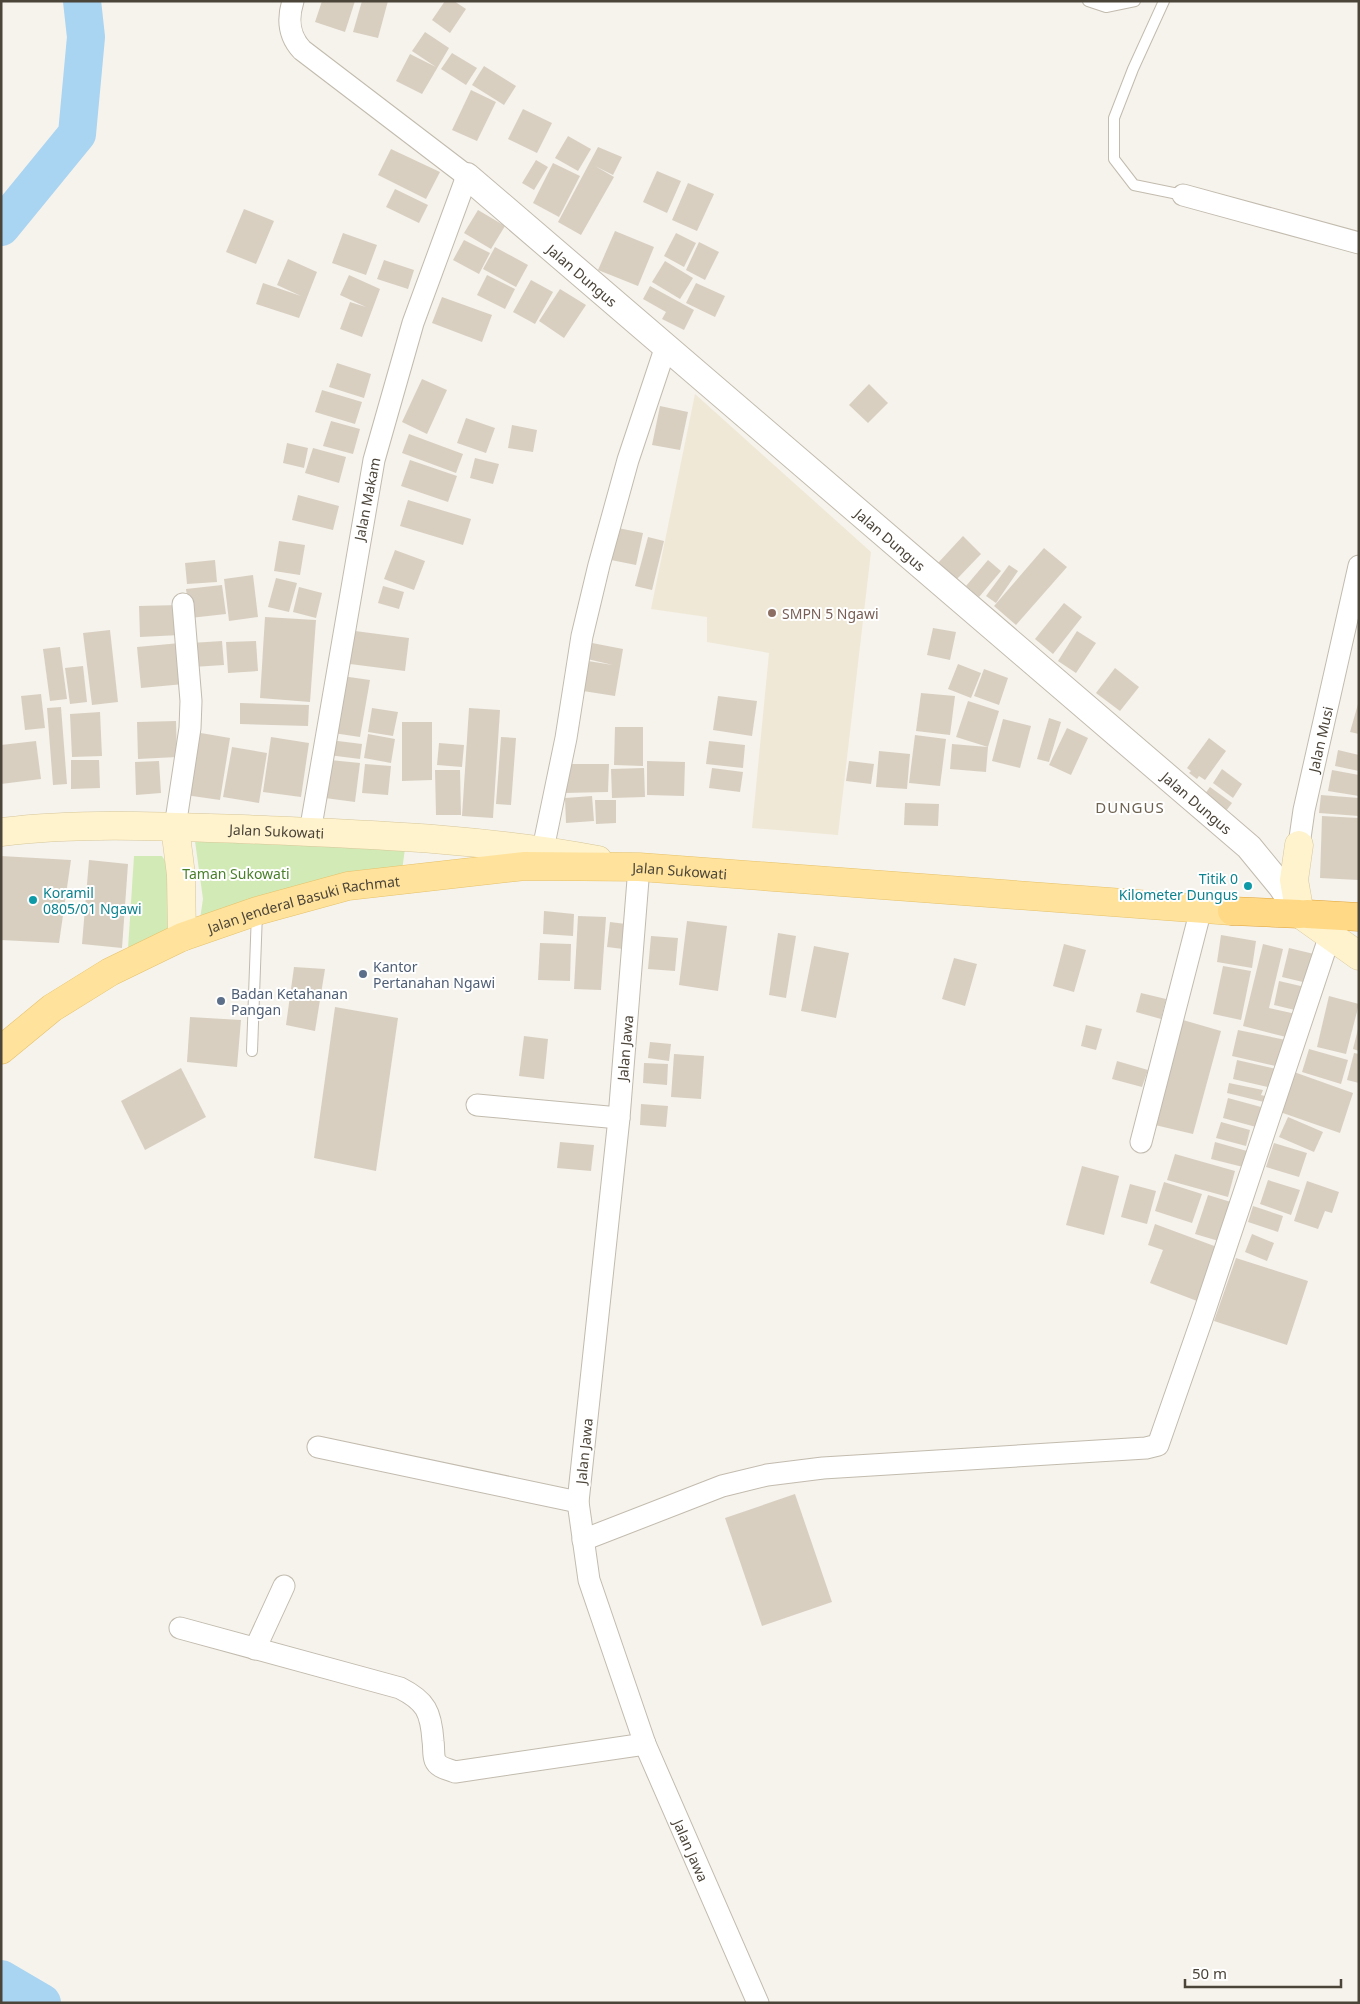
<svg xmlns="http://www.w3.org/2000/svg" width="1360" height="2004" font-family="'Noto Sans',sans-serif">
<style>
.education{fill:#efe8d6}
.green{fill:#d2eab5}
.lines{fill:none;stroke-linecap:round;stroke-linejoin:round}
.river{stroke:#a9d4f2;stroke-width:38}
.building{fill:#d8cfc1}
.service-casing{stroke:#c2bbae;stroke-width:12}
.minor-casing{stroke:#c2bbae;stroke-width:23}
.tertiary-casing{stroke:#c2bbae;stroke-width:28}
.secondary-casing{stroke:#d6c79b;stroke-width:29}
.primary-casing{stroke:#e6c16a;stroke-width:29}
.trunk-casing{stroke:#e0a43c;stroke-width:29}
.service{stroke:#fff;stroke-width:10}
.minor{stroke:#fff;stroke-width:21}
.tertiary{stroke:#fff;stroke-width:26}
.secondary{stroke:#fff3cd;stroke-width:28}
.primary{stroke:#ffe39c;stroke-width:28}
.trunk{stroke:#ffd985;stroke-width:28}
.education-dot{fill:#8d6e63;stroke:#fff;stroke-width:2}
.culture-dot{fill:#0f9aa8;stroke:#fff;stroke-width:2}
.service-dot{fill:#5c6f8a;stroke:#fff;stroke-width:2}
.labels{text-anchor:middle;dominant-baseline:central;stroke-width:4;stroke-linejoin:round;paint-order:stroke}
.street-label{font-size:14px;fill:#4b4439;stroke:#fff}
.education-label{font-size:14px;fill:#785e54;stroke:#fff;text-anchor:start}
.park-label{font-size:14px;fill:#4a7f2a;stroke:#fff}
.culture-label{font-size:14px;fill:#0d838f;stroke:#fff;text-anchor:end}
.service-label{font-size:14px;fill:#4e5e75;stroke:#fff;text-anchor:start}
.neighbourhood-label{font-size:15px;letter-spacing:1px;fill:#6e6250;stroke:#fff}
</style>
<rect width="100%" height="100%" fill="#f6f3ec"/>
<!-- education -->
<path class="education" d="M 695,394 L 871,552 L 838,835 L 752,828 L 769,653 L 707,642 L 707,617 L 651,609 Z"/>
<!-- green -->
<g class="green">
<path d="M 195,841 L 405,848 L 402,871 L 200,919 L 203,899 Z"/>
<path d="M 134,856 L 162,856 L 170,869 L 170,924 L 163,938 L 128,949 Z"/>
</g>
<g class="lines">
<!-- river -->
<g class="river">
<path d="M 1,227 L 77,134 L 86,37 L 82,1"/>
<path d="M 1,1979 L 42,2003"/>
</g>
</g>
<!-- building -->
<g class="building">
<path d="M 322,1 L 355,1 L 345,32 L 315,22 Z"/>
<path d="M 362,1 L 388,1 L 378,38 L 353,32 Z"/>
<path d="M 445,1 L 454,1 L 466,9 L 450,33 L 432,20 Z"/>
<path d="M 425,32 L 449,48 L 422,94 L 396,81 L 410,54 L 436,67 L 412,51 Z"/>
<path d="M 452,53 L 477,68 L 466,85 L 441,69 Z"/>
<path d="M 484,66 L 516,86 L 504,105 L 472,85 Z"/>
<path d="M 471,90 L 496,102 L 477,141 L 452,130 Z"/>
<path d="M 523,109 L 552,123 L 537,153 L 508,139 Z"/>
<path d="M 568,136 L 591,149 L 578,171 L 555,158 Z"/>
<path d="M 598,147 L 622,157 L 613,175 L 595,166 L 614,177 L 581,235 L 558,222 Z"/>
<path d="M 391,149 L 440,172 L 426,199 L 378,175 Z"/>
<path d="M 536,160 L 548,167 L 534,190 L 522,183 Z"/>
<path d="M 553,163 L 580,176 L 559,217 L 533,203 Z"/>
<path d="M 657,171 L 681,181 L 667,213 L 643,202 Z"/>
<path d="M 688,183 L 714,194 L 697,231 L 672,220 Z"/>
<path d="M 395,189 L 428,205 L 419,223 L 386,207 Z"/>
<path d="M 244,209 L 274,221 L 256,264 L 226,252 Z"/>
<path d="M 478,210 L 505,226 L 491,249 L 464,233 Z"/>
<path d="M 615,231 L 654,247 L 638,286 L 598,270 Z"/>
<path d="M 343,233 L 377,245 L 366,275 L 332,263 Z"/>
<path d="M 676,233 L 696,243 L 684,267 L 664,256 Z"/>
<path d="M 464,240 L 490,253 L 479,274 L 453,260 Z"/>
<path d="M 699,242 L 719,252 L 705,280 L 686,270 Z"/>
<path d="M 495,247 L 528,265 L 516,287 L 483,269 Z"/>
<path d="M 288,259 L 317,272 L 299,318 L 256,304 L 263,283 L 301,296 L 277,285 Z"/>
<path d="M 384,260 L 414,270 L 408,289 L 377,279 Z"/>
<path d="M 665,261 L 693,278 L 680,299 L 652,282 Z"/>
<path d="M 349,275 L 380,289 L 362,337 L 340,329 L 350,302 L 366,307 L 340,295 Z"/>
<path d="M 487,275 L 515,289 L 505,309 L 477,295 Z"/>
<path d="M 531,280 L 553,292 L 535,324 L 513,312 Z"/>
<path d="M 696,283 L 725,296 L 715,317 L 686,303 Z"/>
<path d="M 650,286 L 694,310 L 684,330 L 662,319 L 666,312 L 643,299 Z"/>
<path d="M 560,289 L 586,305 L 564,338 L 539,321 Z"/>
<path d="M 442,297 L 492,315 L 482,342 L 432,323 Z"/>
<path d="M 337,363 L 371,374 L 364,398 L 329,387 Z"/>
<path d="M 422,379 L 447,390 L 427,434 L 402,422 Z"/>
<path d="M 869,384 L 888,403 L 868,423 L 849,405 Z"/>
<path d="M 322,390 L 362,402 L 355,424 L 315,412 Z"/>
<path d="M 660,406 L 688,412 L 680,450 L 652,445 Z"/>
<path d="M 466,418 L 495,428 L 486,453 L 457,443 Z"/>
<path d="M 331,421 L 360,429 L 353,454 L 323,446 Z"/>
<path d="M 512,425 L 537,430 L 533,452 L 508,448 Z"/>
<path d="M 409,434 L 463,454 L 456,473 L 402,453 Z"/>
<path d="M 287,443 L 308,448 L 304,468 L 283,463 Z"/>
<path d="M 313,448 L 346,457 L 339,483 L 305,473 Z"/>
<path d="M 475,458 L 499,464 L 493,484 L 470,478 Z"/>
<path d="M 410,460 L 457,476 L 448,502 L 401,486 Z"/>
<path d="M 298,495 L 339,506 L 333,530 L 292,520 Z"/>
<path d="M 408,500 L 471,519 L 463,545 L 400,526 Z"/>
<path d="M 618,528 L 643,533 L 636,565 L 611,560 Z"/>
<path d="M 963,536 L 981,554 L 956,580 L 938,563 Z"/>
<path d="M 648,537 L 664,541 L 652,590 L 635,586 Z"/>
<path d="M 279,541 L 305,545 L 300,575 L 274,571 Z"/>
<path d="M 1044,548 L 1067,567 L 1016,625 L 994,606 Z"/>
<path d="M 395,550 L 425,561 L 414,590 L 384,579 Z"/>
<path d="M 215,560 L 217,582 L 187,584 L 185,563 Z"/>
<path d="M 988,560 L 1001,571 L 979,597 L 966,586 Z"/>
<path d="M 1009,565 L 1018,571 L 996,603 L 986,596 Z"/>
<path d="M 253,575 L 258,617 L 229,621 L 224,579 Z"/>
<path d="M 276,578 L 297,583 L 289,612 L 268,607 Z"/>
<path d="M 222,585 L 226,614 L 190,618 L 186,589 Z"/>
<path d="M 383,586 L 404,592 L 399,609 L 378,603 Z"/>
<path d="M 299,587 L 322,593 L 316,618 L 293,612 Z"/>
<path d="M 1064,603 L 1082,617 L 1053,654 L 1035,639 Z"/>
<path d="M 179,605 L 180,635 L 140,637 L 139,606 Z"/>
<path d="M 265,617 L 316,620 L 310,702 L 260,698 Z"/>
<path d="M 933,628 L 956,632 L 950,660 L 927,655 Z"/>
<path d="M 110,630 L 118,702 L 92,705 L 83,633 Z"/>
<path d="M 355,631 L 409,638 L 405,671 L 350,664 Z"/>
<path d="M 1077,631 L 1096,643 L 1076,673 L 1058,661 Z"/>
<path d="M 222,641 L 224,665 L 193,667 L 191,643 Z"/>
<path d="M 256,641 L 258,671 L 228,673 L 226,642 Z"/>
<path d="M 587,642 L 623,649 L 615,696 L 583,691 L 588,661 L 613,665 L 583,658 Z"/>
<path d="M 180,643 L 184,684 L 141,688 L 137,647 Z"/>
<path d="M 60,647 L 67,699 L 50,701 L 43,649 Z"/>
<path d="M 958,664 L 981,673 L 971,698 L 948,689 Z"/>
<path d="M 83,666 L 87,702 L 70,704 L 65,668 Z"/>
<path d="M 1115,668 L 1139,687 L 1120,711 L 1096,693 Z"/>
<path d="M 984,669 L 1008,678 L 999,705 L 974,696 Z"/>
<path d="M 342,676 L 370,680 L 360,737 L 333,733 Z"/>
<path d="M 921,693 L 955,696 L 950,735 L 916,731 Z"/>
<path d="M 41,694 L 45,728 L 25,730 L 21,696 Z"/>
<path d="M 718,696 L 757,701 L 752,736 L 713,730 Z"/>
<path d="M 968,701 L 999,711 L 988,747 L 986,772 L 950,769 L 952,744 L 988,747 L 956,737 Z"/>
<path d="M 240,703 L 309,705 L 308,726 L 240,724 Z"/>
<path d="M 1358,704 L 1359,704 L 1359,734 L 1350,732 Z"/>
<path d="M 61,707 L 67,784 L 53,785 L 47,708 Z"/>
<path d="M 372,708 L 398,712 L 393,736 L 368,732 Z"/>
<path d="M 469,708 L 500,710 L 493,818 L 462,816 Z"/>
<path d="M 100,712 L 102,756 L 72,757 L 70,714 Z"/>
<path d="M 1049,718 L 1061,722 L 1049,762 L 1037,759 Z"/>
<path d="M 1003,719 L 1031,726 L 1020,768 L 992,761 Z"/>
<path d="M 176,721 L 177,757 L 138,759 L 137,722 Z"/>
<path d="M 402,722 L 432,722 L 432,780 L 402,781 Z"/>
<path d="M 615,727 L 643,727 L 643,766 L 614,765 Z"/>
<path d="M 1067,728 L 1088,738 L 1071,775 L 1049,765 Z"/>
<path d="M 195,732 L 230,738 L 220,800 L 185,795 Z"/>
<path d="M 368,734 L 395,739 L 391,763 L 364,758 Z"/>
<path d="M 915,735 L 946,739 L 940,786 L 909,783 Z"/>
<path d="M 271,737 L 309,743 L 301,797 L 263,792 Z"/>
<path d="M 501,737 L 516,738 L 511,805 L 496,804 Z"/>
<path d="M 1209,738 L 1226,751 L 1205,780 L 1199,776 L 1197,779 L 1189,773 L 1191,771 L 1187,768 Z"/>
<path d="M 330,740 L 362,744 L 360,759 L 328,755 Z"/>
<path d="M 36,741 L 41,779 L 1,784 L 1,745 Z"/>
<path d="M 709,741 L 745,745 L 743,768 L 706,764 Z"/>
<path d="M 439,743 L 464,745 L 462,767 L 437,765 Z"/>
<path d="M 232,747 L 267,753 L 259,803 L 223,797 Z"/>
<path d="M 1338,750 L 1359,755 L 1359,771 L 1335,766 Z"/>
<path d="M 879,751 L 910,754 L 907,789 L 876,787 Z"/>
<path d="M 71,760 L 99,760 L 100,788 L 71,789 Z"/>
<path d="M 330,760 L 360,763 L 355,802 L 325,798 Z"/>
<path d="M 159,761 L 161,793 L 136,795 L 135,762 Z"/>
<path d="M 647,761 L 685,762 L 684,796 L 647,795 Z"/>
<path d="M 849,761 L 874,764 L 871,784 L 846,781 Z"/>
<path d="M 365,764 L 391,766 L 388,795 L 362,793 Z"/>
<path d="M 564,764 L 609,764 L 608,792 L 564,793 Z"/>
<path d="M 644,768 L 645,797 L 612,798 L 611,769 Z"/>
<path d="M 712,768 L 743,772 L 740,792 L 709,788 Z"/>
<path d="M 1222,769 L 1242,784 L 1233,798 L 1213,783 Z"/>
<path d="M 435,770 L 460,770 L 461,815 L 436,815 Z"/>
<path d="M 1332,770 L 1359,775 L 1359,796 L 1328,791 Z"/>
<path d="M 1210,787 L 1232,803 L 1223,815 L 1201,799 Z"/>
<path d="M 1321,795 L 1359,798 L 1359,816 L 1319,813 Z"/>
<path d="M 592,796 L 594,821 L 566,823 L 565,798 Z"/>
<path d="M 595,800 L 616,800 L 616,823 L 596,824 Z"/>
<path d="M 905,803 L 939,804 L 938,826 L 904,825 Z"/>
<path d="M 1322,816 L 1359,818 L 1358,880 L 1320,878 Z"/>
<path d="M 1,856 L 71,860 L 59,943 L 1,940 Z"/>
<path d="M 89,860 L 128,864 L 122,948 L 82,944 Z"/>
<path d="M 544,911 L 574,914 L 573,936 L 543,934 Z"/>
<path d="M 578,916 L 606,917 L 601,990 L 574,989 Z"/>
<path d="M 687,921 L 727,926 L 718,991 L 679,985 Z"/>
<path d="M 610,922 L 626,924 L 623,949 L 607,947 Z"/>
<path d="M 778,933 L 796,936 L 786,998 L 769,995 Z"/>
<path d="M 1221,935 L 1256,941 L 1252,968 L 1217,962 Z"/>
<path d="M 651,936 L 678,938 L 675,971 L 648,969 Z"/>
<path d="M 540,943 L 571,944 L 570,981 L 538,980 Z"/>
<path d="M 1064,944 L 1086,950 L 1074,992 L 1053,986 Z"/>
<path d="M 1263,944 L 1283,949 L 1269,1008 L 1296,1014 L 1290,1038 L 1243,1026 Z"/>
<path d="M 814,946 L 849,953 L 836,1018 L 801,1011 Z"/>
<path d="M 1289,948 L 1314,954 L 1307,983 L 1282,977 Z"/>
<path d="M 954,958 L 977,964 L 965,1006 L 942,999 Z"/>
<path d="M 1223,966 L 1251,971 L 1241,1020 L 1213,1014 Z"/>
<path d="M 294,967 L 325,969 L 315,1031 L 286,1025 Z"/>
<path d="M 1279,981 L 1305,987 L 1299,1011 L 1274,1005 Z"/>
<path d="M 1141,993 L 1166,999 L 1161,1019 L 1136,1012 Z"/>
<path d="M 1329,996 L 1359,1004 L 1346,1054 L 1317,1047 Z"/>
<path d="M 335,1007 L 398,1018 L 376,1171 L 314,1158 Z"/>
<path d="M 190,1017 L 241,1020 L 237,1067 L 187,1062 Z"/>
<path d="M 1183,1020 L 1221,1031 L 1193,1134 L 1155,1125 Z"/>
<path d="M 1086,1025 L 1102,1029 L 1096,1050 L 1081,1046 Z"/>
<path d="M 1358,1029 L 1359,1029 L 1359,1051 L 1353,1049 Z"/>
<path d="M 1238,1030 L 1286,1040 L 1280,1067 L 1232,1056 Z"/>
<path d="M 524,1036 L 548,1039 L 544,1079 L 519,1076 Z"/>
<path d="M 650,1042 L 671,1044 L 669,1061 L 648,1058 Z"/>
<path d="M 1309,1049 L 1348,1060 L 1341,1084 L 1302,1072 Z"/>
<path d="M 1354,1053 L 1359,1054 L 1359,1083 L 1347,1080 Z"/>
<path d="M 674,1054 L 704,1056 L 701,1099 L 671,1097 Z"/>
<path d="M 1237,1060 L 1276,1069 L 1272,1088 L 1233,1079 Z"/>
<path d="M 1117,1061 L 1148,1070 L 1142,1087 L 1112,1079 Z"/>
<path d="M 644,1063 L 668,1064 L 667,1085 L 643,1083 Z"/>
<path d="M 181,1068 L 206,1117 L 145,1150 L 121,1101 Z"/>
<path d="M 1294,1072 L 1353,1093 L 1340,1133 L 1280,1112 Z"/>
<path d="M 1229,1083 L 1263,1090 L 1261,1095 L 1265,1096 L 1264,1102 L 1227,1093 Z"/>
<path d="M 1228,1098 L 1261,1107 L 1256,1127 L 1223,1118 Z"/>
<path d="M 641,1104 L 668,1106 L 666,1127 L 640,1125 Z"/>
<path d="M 1288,1117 L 1323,1132 L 1314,1152 L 1279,1137 Z"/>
<path d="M 1221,1122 L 1250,1130 L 1246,1146 L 1216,1138 Z"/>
<path d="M 560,1142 L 594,1145 L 591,1171 L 557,1168 Z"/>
<path d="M 1215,1142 L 1247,1151 L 1243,1167 L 1211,1159 Z"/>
<path d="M 1274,1143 L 1307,1153 L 1299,1177 L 1266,1167 Z"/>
<path d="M 1175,1154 L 1235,1171 L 1228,1197 L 1167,1180 Z"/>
<path d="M 1082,1166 L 1119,1176 L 1104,1235 L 1066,1225 Z"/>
<path d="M 1268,1180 L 1300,1190 L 1291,1215 L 1260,1204 Z"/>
<path d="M 1307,1181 L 1339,1192 L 1332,1213 L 1325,1211 L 1318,1229 L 1294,1221 Z"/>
<path d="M 1164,1182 L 1202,1194 L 1192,1223 L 1155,1211 Z"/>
<path d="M 1130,1184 L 1156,1191 L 1147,1224 L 1121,1217 Z"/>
<path d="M 1208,1195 L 1234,1203 L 1222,1242 L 1195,1234 Z"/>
<path d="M 1253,1206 L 1283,1216 L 1278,1232 L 1248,1222 Z"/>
<path d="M 1155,1224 L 1217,1247 L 1197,1301 L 1150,1283 L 1163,1250 L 1148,1245 Z"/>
<path d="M 1252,1234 L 1274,1243 L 1267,1261 L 1245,1252 Z"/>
<path d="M 1236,1258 L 1308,1281 L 1287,1345 L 1214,1321 Z"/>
<path d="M 795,1494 L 832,1602 L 762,1626 L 725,1518 Z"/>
</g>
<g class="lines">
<defs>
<g id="service">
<path d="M 1088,1 L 1106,7 L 1135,1"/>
<path d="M 1164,1 L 1133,69 L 1114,118 L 1114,159 L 1134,185 L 1183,195"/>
<path d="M 252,1051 L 257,912"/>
</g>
<g id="minor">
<path d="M 293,1 C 287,20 289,36 302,50 L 467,176 L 413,323 L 374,460 L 310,832"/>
<path d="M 1183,195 L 1359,243"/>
<path d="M 175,827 L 190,728 L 191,701 L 183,604"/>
<path id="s1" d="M 1299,845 L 1304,810 L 1359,566"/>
<path d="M 543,849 L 566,738 L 582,636 L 599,565 L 628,460 L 666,346"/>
<path id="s2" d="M 639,867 L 619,1118 L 578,1502 L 589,1580 L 645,1744 L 758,2003"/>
<path d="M 477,1105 L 619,1118"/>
<path d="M 1141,1142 L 1201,909"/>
<path d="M 318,1447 L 578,1502"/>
<path d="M 583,1540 L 722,1486 L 767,1475 L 823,1468 L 1146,1448 L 1158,1445 L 1202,1319 L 1330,935"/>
<path d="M 180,1628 L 400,1688 C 426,1701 431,1712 433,1741 C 434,1746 433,1755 435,1760 C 438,1768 448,1769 455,1772 L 645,1744"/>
<path d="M 255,1649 L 284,1586"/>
</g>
<g id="tertiary">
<path id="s3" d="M 467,176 L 1249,847 L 1281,886 L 1300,914"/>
</g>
<g id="secondary">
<path d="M 175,827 L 181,875 L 182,937"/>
<path id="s4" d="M 1,832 C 89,821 178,827 266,830 C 377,835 488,839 598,860"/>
<path d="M 1299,845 L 1294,880 L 1300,914 L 1359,956"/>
</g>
<g id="primary">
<path id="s5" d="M 1,1050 L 52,1008 L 110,972 L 182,937 L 257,911 L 348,886 L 525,866 L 639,867 L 1232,911"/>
</g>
<g id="trunk">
<path d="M 1232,911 L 1300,914"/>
<path d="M 1307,914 L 1359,917"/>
</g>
</defs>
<!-- service casing -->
<use href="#service" class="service-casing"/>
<!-- minor casing -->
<use href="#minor" class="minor-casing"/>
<!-- tertiary casing -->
<use href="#tertiary" class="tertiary-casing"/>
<!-- secondary casing -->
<use href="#secondary" class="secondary-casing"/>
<!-- primary casing -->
<use href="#primary" class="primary-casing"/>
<!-- trunk casing -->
<use href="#trunk" class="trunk-casing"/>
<!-- service -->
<use href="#service" class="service"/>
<!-- minor -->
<use href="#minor" class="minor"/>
<!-- tertiary -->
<use href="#tertiary" class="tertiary"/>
<!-- secondary -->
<use href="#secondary" class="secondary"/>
<!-- primary -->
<use href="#primary" class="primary"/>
<!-- trunk -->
<use href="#trunk" class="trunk"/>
</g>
<!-- markers -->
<circle class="education-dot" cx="772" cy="613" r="5"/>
<g class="culture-dot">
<circle cx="1248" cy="886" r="5"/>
<circle cx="33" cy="900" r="5"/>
</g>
<g class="service-dot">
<circle cx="363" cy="974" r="5"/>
<circle cx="221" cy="1001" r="5"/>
</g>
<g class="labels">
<!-- street labels -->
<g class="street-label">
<text stroke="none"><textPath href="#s3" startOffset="152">Jalan Dungus</textPath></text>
<text transform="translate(367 499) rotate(-79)">Jalan Makam</text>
<text stroke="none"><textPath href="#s3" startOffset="558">Jalan Dungus</textPath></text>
<text stroke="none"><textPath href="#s1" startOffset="108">Jalan Musi</textPath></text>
<text stroke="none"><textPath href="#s3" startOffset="962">Jalan Dungus</textPath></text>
<text stroke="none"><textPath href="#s4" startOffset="276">Jalan Sukowati</textPath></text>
<text stroke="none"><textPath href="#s5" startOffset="721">Jalan Sukowati</textPath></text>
<text stroke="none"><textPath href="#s5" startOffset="341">Jalan Jenderal Basuki Rachmat</textPath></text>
<text transform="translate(625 1048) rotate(-85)">Jalan Jawa</text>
<text transform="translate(584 1451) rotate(-84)">Jalan Jawa</text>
<text stroke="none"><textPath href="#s2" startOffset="1006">Jalan Jawa</textPath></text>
</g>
<!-- education labels -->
<g class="education-label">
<text x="782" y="613">SMPN 5 Ngawi</text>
</g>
<!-- park labels -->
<g class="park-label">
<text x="236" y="873">Taman Sukowati</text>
</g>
<!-- culture labels -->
<g class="culture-label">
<text x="1238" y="878">Titik 0<tspan x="1238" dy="16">Kilometer Dungus</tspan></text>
<text x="43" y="892" text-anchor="start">Koramil<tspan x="43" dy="16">0805/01 Ngawi</tspan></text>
</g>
<!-- service labels -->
<g class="service-label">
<text x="373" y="966">Kantor<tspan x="373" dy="16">Pertanahan Ngawi</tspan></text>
<text x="231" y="993">Badan Ketahanan<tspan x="231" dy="16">Pangan</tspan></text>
</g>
<!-- neighbourhood labels -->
<g class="neighbourhood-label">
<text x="1130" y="807">DUNGUS</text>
</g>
</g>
<!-- border -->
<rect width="1360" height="2004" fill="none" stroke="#4b4439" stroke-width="5"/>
<!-- scale -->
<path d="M1185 1979v8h156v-8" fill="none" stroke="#4b4439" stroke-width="2.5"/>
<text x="1192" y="1979" font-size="15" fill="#4b4439" stroke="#ffffff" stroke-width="4" paint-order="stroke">50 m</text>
</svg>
